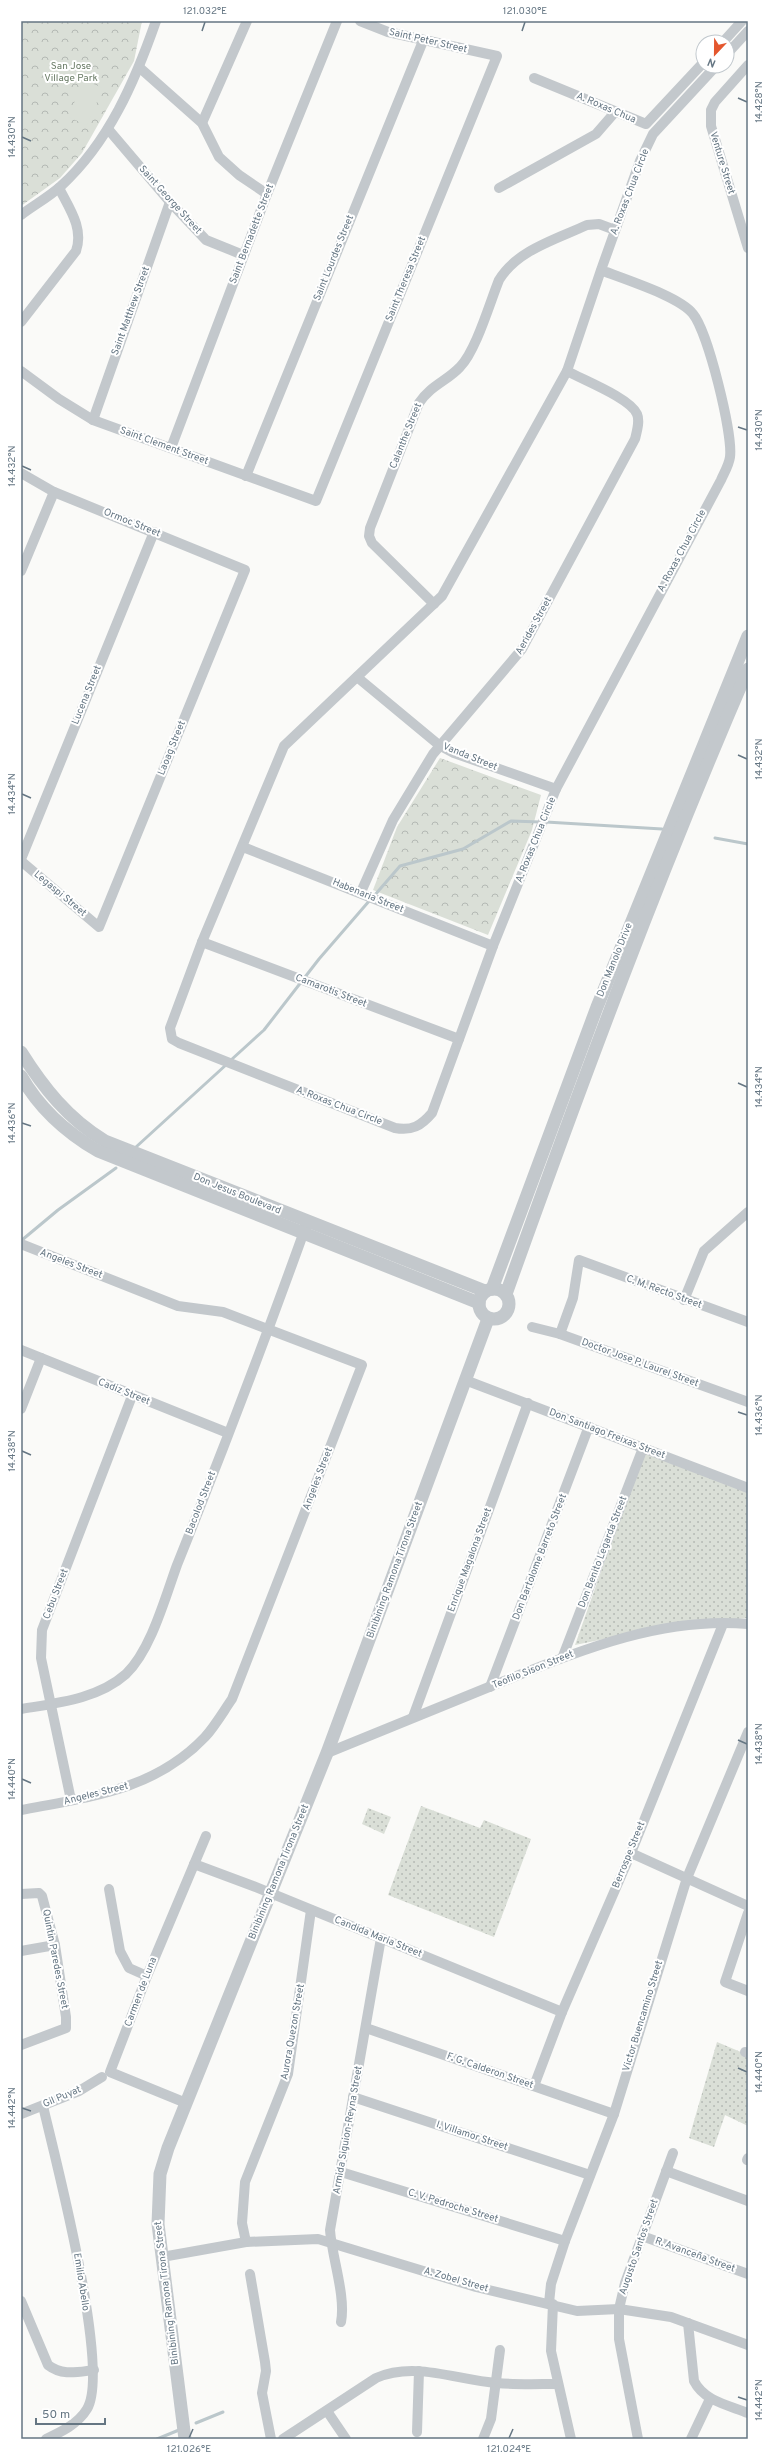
<svg xmlns="http://www.w3.org/2000/svg" width="769" height="2460" font-family="Overpass,sans-serif">
<style>
.grass{fill:url(#grass-dots)}
.forest{fill:url(#forest-crowns)}
.pitch{fill:#dadfd7}
.lines{fill:none;stroke-linecap:round;stroke-linejoin:round}
.stream{stroke:#bbc7cb;stroke-width:3}
.minor{stroke:#c3c8cc;stroke-width:10}
.tertiary{stroke:#c3c8cc;stroke-width:13}
.ticks{fill:none;stroke:#657683;stroke-width:1.5}
.labels{text-anchor:middle;dominant-baseline:central;stroke-width:4;stroke-linejoin:round;paint-order:stroke}
.street-label{font-size:10px;fill:#657683;stroke:#fff}
.park-label{font-size:10px;fill:#687a64;stroke:#fff}
.neatline{fill:none;stroke:#657683;stroke-width:1.5}
.ticks-label{font-size:10px;text-anchor:middle;fill:#657683}
</style>
<defs>
<pattern id="grass-dots" width="8" height="8" patternUnits="userSpaceOnUse"><rect width="8" height="8" fill="#dadfd7"/><path d="M2 2h.1M6 6h.1" fill="none" stroke="#b4b9b4" stroke-width="1.8" stroke-linecap="round"/></pattern>
<pattern id="forest-crowns" width="20" height="18" patternUnits="userSpaceOnUse"><rect width="20" height="18" fill="#dadfd7"/><path d="M2 6a3 3 0 1 1 6 0M12 15a3 3 0 1 1 6 0" fill="none" stroke="#b4b9b4"/></pattern>
</defs>
<rect width="100%" height="100%" fill="#fafaf8"/>
<!-- grass -->
<g class="grass">
<path d="M 644,1450 L 748,1491 L 748,1618 L 668,1626 L 575,1645 Z"/>
<path d="M 421,1806 L 480,1828 L 484,1820 L 531,1839 L 494,1937 L 388,1895 Z"/>
<path d="M 368,1808 L 391,1817 L 384,1834 L 362,1824 Z"/>
<path d="M 717,2042 L 748,2055 L 748,2126 L 725,2115 L 714,2147 L 689,2138 Z"/>
</g>
<!-- forest -->
<g class="forest">
<path d="M 21,21 L 142,21 L 134,61 L 82,153 L 60,178 L 21,206 Z"/>
<path d="M 440,758 L 541,795 L 532,830 L 488,935 L 373,890 L 397,827 Z"/>
</g>
<!-- pitch -->
<path class="pitch" d="M 84,80 L 103,88 L 87,125 L 68,117 Z"/>
<g class="lines">
<!-- stream -->
<g class="stream">
<path d="M 546,822 L 662,829"/>
<path d="M 715,838 L 748,844"/>
<path d="M 374,896 L 400,866 L 463,849 L 511,821 L 540,822"/>
<path d="M 231,1060 L 264,1030 L 319,959 L 370,900"/>
<path d="M 136,1147 L 227,1064"/>
<path d="M 22,1240 L 58,1210 L 116,1168"/>
<path d="M 196,2423 L 223,2412"/>
<path d="M 157,2439 L 179,2430"/>
</g>
<!-- minor -->
<g class="minor">
<path d="M 723,42 L 742,21"/>
<path d="M 727,54 L 748,31"/>
<path d="M 748,65 L 715,102 L 711,110 L 711,126 L 748,248"/>
<path d="M 140,68 L 202,123 L 219,157 L 239,175 L 267,194"/>
<path d="M 534,78 L 646,124 L 703,63"/>
<path d="M 202,123 L 247,21"/>
<path d="M 108,129 L 170,202 L 206,240 L 243,255"/>
<path d="M 499,188 L 596,134 L 616,111"/>
<path d="M 21,215 C 34,205 49,197 61,186 C 109,142 135,81 156,21"/>
<path d="M 601,270 C 623,279 679,296 693,314 C 708,332 733,434 730,457 C 729,465 724,473 721,480 L 556,789 L 493,946 L 432,1113 C 421,1126 412,1131 395,1128 L 179,1043 L 172,1039 L 170,1028 L 202,942 L 284,746 L 442,596 L 567,371 L 601,270 L 640,161 L 653,134 L 716,66"/>
<path d="M 21,322 L 76,251 C 84,228 69,208 59,188"/>
<path d="M 21,371 L 59,399 L 93,420 L 316,501 L 497,56 L 388,32 L 360,21"/>
<path d="M 93,420 L 170,202"/>
<path d="M 171,448 L 267,194 L 337,21"/>
<path d="M 21,473 L 54,492 L 245,570 L 99,927 L 21,861"/>
<path d="M 246,476 L 423,41"/>
<path d="M 21,571 L 54,492"/>
<path d="M 434,604 L 372,543 L 369,536 L 370,528 L 419,403 C 430,386 447,381 460,367 C 476,351 490,302 499,280 C 517,250 557,239 587,225 L 599,224 L 615,230"/>
<path d="M 357,677 L 439,745 L 454,753 L 556,789"/>
<path d="M 243,847 L 493,946"/>
<path d="M 21,859 L 154,532"/>
<path d="M 361,892 L 393,820 L 433,754 L 522,649 L 635,439 C 637,431 640,421 637,414 C 630,398 583,380 567,371"/>
<path d="M 202,942 L 459,1039"/>
<path d="M 21,1244 L 178,1306 L 223,1312 L 362,1365 L 232,1699 C 223,1712 215,1726 205,1737 C 155,1790 89,1797 21,1810"/>
<path d="M 684,1300 L 704,1251 L 748,1212"/>
<path d="M 532,1327 L 560,1334 L 748,1402"/>
<path d="M 560,1334 L 573,1298 L 579,1260 L 748,1322"/>
<path d="M 21,1350 L 228,1433"/>
<path d="M 465,1380 L 748,1488"/>
<path d="M 21,1409 L 41,1358"/>
<path d="M 563,1656 L 643,1448"/>
<path d="M 490,1687 L 589,1426"/>
<path d="M 21,1709 C 57,1703 98,1699 126,1674 C 151,1650 165,1598 177,1565 C 222,1453 265,1340 306,1226"/>
<path d="M 413,1717 L 528,1403"/>
<path d="M 327,1753 C 381,1731 435,1709 489,1687 C 572,1654 657,1616 748,1624"/>
<path d="M 71,1800 L 41,1658 L 42,1630 L 132,1396"/>
<path d="M 631,1853 L 748,1906"/>
<path d="M 194,1864 L 253,1886 L 562,2012"/>
<path d="M 109,1889 L 120,1951 L 129,1968 L 147,1976"/>
<path d="M 21,1894 L 39,1893 L 42,1896 L 55,1945 L 66,2017 L 66,2028 L 21,2045"/>
<path d="M 748,1913 L 725,1982 L 748,1991"/>
<path d="M 21,1951 L 55,1945"/>
<path d="M 366,2028 L 614,2114"/>
<path d="M 745,2052 L 748,2053"/>
<path d="M 534,2086 L 562,2012 L 631,1853 L 723,1624"/>
<path d="M 353,2097 L 590,2175"/>
<path d="M 186,2103 L 110,2072 L 147,1976 L 206,1836"/>
<path d="M 43,2106 C 55,2158 111,2370 87,2409 C 78,2424 61,2432 46,2439"/>
<path d="M 21,2114 L 79,2091 L 102,2077"/>
<path d="M 747,2160 L 748,2158"/>
<path d="M 666,2171 L 748,2201"/>
<path d="M 341,2172 L 565,2241"/>
<path d="M 642,2236 L 748,2274"/>
<path d="M 246,2242 L 242,2223 L 245,2182 L 288,2074 L 311,1910"/>
<path d="M 162,2257 L 246,2242 L 318,2239 L 476,2287 L 577,2311 L 619,2309 L 671,2317 L 748,2345"/>
<path d="M 250,2274 L 265,2362 L 266,2371 L 262,2393 L 271,2439"/>
<path d="M 21,2301 L 48,2365 C 62,2376 77,2372 94,2370"/>
<path d="M 549,2303 L 551,2284 L 565,2241 L 614,2114 L 687,1878 L 748,1732"/>
<path d="M 553,2304 L 551,2351 L 571,2439"/>
<path d="M 341,2322 C 346,2296 332,2258 330,2230 L 381,1938"/>
<path d="M 688,2323 L 694,2381 C 704,2401 728,2405 748,2413"/>
<path d="M 327,2411 L 346,2439"/>
<path d="M 417,2432 L 419,2371"/>
<path d="M 283,2439 L 376,2378 C 415,2361 456,2380 497,2383 C 517,2385 538,2384 558,2384"/>
<path d="M 483,2439 L 491,2419 L 500,2350"/>
<path d="M 638,2439 L 619,2339 L 619,2309 L 625,2283 L 673,2153"/>
<path d="M 691,2439 L 710,2399"/>
</g>
<!-- tertiary -->
<g class="tertiary">
<path d="M 21,1052 C 43,1087 68,1119 105,1141 L 485,1291"/>
<path d="M 21,1076 C 39,1108 67,1133 98,1151 L 479,1303"/>
<circle cx="494" cy="1304" r="15"/>
<path d="M 492,1289 L 597,1007 L 748,636"/>
<path d="M 506,1294 C 581,1084 659,874 748,669"/>
<path d="M 185,2439 L 158,2224 L 160,2174 L 168,2148 L 327,1753 L 488,1319"/>
</g>
</g>
<!-- ticks -->
<path class="ticks" d="M 202,31 L 205,22M 522,31 L 525,22M 738,98 L 747,102M 22,137 L 31,141M 738,427 L 747,430M 22,466 L 31,470M 738,755 L 747,759M 22,794 L 31,798M 738,1083 L 747,1087M 22,1123 L 31,1126M 738,1412 L 747,1415M 22,1451 L 31,1455M 738,1740 L 747,1744M 22,1779 L 31,1783M 738,2068 L 747,2072M 22,2108 L 31,2111M 738,2397 L 747,2400M 189,2438 L 193,2429M 509,2438 L 513,2429"/>
<g class="labels">
<!-- street labels -->
<g class="street-label">
<text transform="translate(428 41) rotate(13)">Saint Peter Street</text>
<text transform="translate(606 108) rotate(23)">A. Roxas Chua</text>
<text transform="translate(722 163) rotate(73)">Venture Street</text>
<text transform="translate(630 192) rotate(-69)">A. Roxas Chua Circle</text>
<text transform="translate(170 200) rotate(48)">Saint George Street</text>
<text transform="translate(252 234) rotate(-69)">Saint Bernadette Street</text>
<text transform="translate(334 258) rotate(-68)">Saint Lourdes Street</text>
<text transform="translate(406 279) rotate(-68)">Saint Theresa Street</text>
<text transform="translate(131 311) rotate(-70)">Saint Matthew Street</text>
<text transform="translate(406 436) rotate(-68)">Calanthe Street</text>
<text transform="translate(164 446) rotate(20)">Saint Clement Street</text>
<text transform="translate(132 523) rotate(22)">Ormoc Street</text>
<text transform="translate(682 551) rotate(-62)">A. Roxas Chua Circle</text>
<text transform="translate(534 626) rotate(-61)">Aerides Street</text>
<text transform="translate(87 695) rotate(-68)">Lucena Street</text>
<text transform="translate(172 748) rotate(-68)">Laoag Street</text>
<text transform="translate(470 757) rotate(22)">Vanda Street</text>
<text transform="translate(536 840) rotate(-68)">A. Roxas Chua Circle</text>
<text transform="translate(60 894) rotate(40)">Legaspi Street</text>
<text transform="translate(368 896) rotate(22)">Habenaria Street</text>
<text transform="translate(615 960) rotate(-68)">Don Manolo Drive</text>
<text transform="translate(331 991) rotate(21)">Camarotis Street</text>
<text transform="translate(339 1106) rotate(21)">A. Roxas Chua Circle</text>
<text transform="translate(237 1194) rotate(22)">Don Jesus Boulevard</text>
<text transform="translate(71 1264) rotate(21)">Angeles Street</text>
<text transform="translate(664 1292) rotate(20)">C. M. Recto Street</text>
<text transform="translate(640 1363) rotate(20)">Doctor Jose P. Laurel Street</text>
<text transform="translate(124 1392) rotate(22)">Cadiz Street</text>
<text transform="translate(607 1434) rotate(21)">Don Santiago Freixas Street</text>
<text transform="translate(318 1479) rotate(-69)">Angeles Street</text>
<text transform="translate(201 1503) rotate(-69)">Bacolod Street</text>
<text transform="translate(603 1552) rotate(-69)">Don Benito Legarda Street</text>
<text transform="translate(540 1557) rotate(-69)">Don Bartolome Barreto Street</text>
<text transform="translate(470 1560) rotate(-70)">Enrique Magalona Street</text>
<text transform="translate(395 1570) rotate(-70)">Binibining Ramona Tirona Street</text>
<text transform="translate(56 1594) rotate(-69)">Cebu Street</text>
<text transform="translate(533 1670) rotate(-22)">Teofilo Sison Street</text>
<text transform="translate(96 1794) rotate(-14)">Angeles Street</text>
<text transform="translate(629 1855) rotate(-68)">Berrospe Street</text>
<text transform="translate(279 1872) rotate(-68)">Binibining Ramona Tirona Street</text>
<text transform="translate(378 1937) rotate(22)">Candida Maria Street</text>
<text transform="translate(55 1959) rotate(79)">Quintin Paredes Street</text>
<text transform="translate(141 1992) rotate(-69)">Carmen de Luna</text>
<text transform="translate(643 2016) rotate(-73)">Victor Buencamino Street</text>
<text transform="translate(293 2032) rotate(-80)">Aurora Quezon Street</text>
<text transform="translate(490 2071) rotate(19)">F. G. Calderon Street</text>
<text transform="translate(62 2097) rotate(-23)">Gil Puyat</text>
<text transform="translate(348 2130) rotate(-80)">Armida Siguion-Reyna Street</text>
<text transform="translate(472 2136) rotate(18)">I. Villamor Street</text>
<text transform="translate(453 2206) rotate(17)">C. V. Pedroche Street</text>
<text transform="translate(639 2247) rotate(-71)">Augusto Santos Street</text>
<text transform="translate(695 2255) rotate(20)">R. Avanceña Street</text>
<text transform="translate(456 2280) rotate(16)">A. Zobel Street</text>
<text transform="translate(81 2282) rotate(81)">Emilio Abello</text>
<text transform="translate(167 2293) rotate(-97)">Binibining Ramona Tirona Street</text>
</g>
<!-- park labels -->
<g class="park-label">
<text x="71" y="66">San Jose<tspan x="71" dy="12">Village Park</tspan></text>
</g>
</g>
<!-- border -->
<rect width="769" height="2460" fill="none" stroke="#ffffff" stroke-width="44"/>
<!-- north arrow -->
<g transform="translate(715 54) rotate(202)"><circle r="19" fill="#ffffff" stroke="#c1c8cd"/>
<path d="M0-3L7 15L0 10L-7 15Z" fill="#e4572e"/>
<text y="-6" font-size="11" font-weight="bold" text-anchor="middle" fill="#657683">N</text>
</g>
<!-- scale -->
<path d="M36 2418v6h69v-6" fill="none" stroke="#657683" stroke-width="2"/>
<text x="42" y="2418" font-size="12" fill="#657683" stroke="#ffffff" stroke-width="3" paint-order="stroke">50 m</text>
<rect x="22" y="22" width="725" height="2416" class="neatline"/>
<g class="ticks-label">
<text x="205" y="14">121.032°E</text>
<text x="525" y="14">121.030°E</text>
<text transform="translate(758 102) rotate(-90)" y="4">14.428°N</text>
<text transform="translate(11 137) rotate(-90)" y="4">14.430°N</text>
<text transform="translate(758 430) rotate(-90)" y="4">14.430°N</text>
<text transform="translate(11 466) rotate(-90)" y="4">14.432°N</text>
<text transform="translate(758 759) rotate(-90)" y="4">14.432°N</text>
<text transform="translate(11 794) rotate(-90)" y="4">14.434°N</text>
<text transform="translate(758 1087) rotate(-90)" y="4">14.434°N</text>
<text transform="translate(11 1123) rotate(-90)" y="4">14.436°N</text>
<text transform="translate(758 1415) rotate(-90)" y="4">14.436°N</text>
<text transform="translate(11 1451) rotate(-90)" y="4">14.438°N</text>
<text transform="translate(758 1744) rotate(-90)" y="4">14.438°N</text>
<text transform="translate(11 1779) rotate(-90)" y="4">14.440°N</text>
<text transform="translate(758 2072) rotate(-90)" y="4">14.440°N</text>
<text transform="translate(11 2108) rotate(-90)" y="4">14.442°N</text>
<text transform="translate(758 2400) rotate(-90)" y="4">14.442°N</text>
<text x="189" y="2452">121.026°E</text>
<text x="509" y="2452">121.024°E</text>
</g>
</svg>
